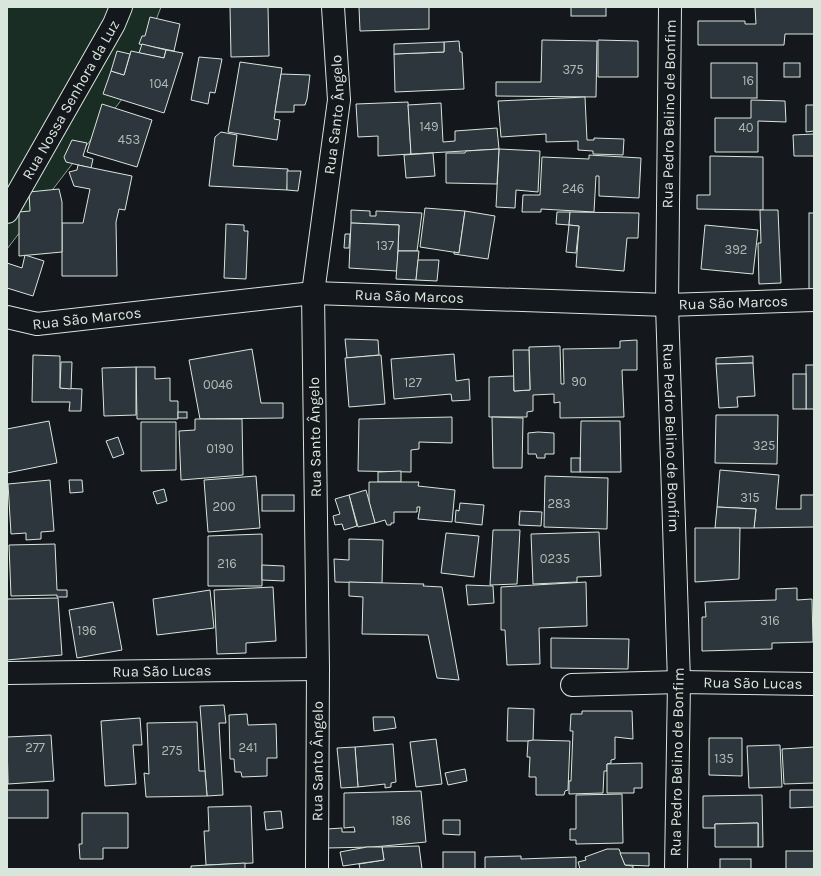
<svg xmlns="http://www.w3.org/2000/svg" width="821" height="876" font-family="Karla,sans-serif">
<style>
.green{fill:#1a2d24;stroke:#939e99}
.building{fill:#2c363c;stroke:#d8e6dc}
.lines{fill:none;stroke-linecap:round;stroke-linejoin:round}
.minor-casing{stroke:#d8e6dc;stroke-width:24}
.minor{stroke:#14181c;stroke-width:22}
.labels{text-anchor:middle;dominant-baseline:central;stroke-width:3;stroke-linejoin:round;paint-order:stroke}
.number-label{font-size:13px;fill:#adbab4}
.street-label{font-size:15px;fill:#d8e6dc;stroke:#14181c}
</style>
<rect width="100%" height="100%" fill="#14181c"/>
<!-- green -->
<path class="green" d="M 7,7 L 161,7 L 129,90 L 7,249 Z"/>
<!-- building -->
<g class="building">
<path d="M 230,7 L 268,7 L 269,56 L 231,57 Z"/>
<path d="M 359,7 L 429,7 L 429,29 L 360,31 Z"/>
<rect x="571" y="7" width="35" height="9"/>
<path d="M 755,7 L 814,7 L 814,34 L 785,34 L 784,45 L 698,45 L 698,21 L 745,21 L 745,24 L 756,24 Z"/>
<path d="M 150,17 L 180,24 L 174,51 L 139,44 L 142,36 L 145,36 Z"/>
<path d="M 542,40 L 597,41 L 596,97 L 496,96 L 496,82 L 541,82 Z"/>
<path d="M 598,40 L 638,41 L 638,77 L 598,77 Z"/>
<path d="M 459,41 L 460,52 L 462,52 L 464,89 L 395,92 L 394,54 L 444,52 L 444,42 Z"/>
<path d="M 444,42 L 444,52 L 394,54 L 394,44 Z"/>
<path d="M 142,44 L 166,50 L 164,58 L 139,53 Z"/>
<path d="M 166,50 L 183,53 L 164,113 L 103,94 L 111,71 L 124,75 L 131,51 L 164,58 Z"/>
<path d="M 117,51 L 130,54 L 124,75 L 111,71 Z"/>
<path d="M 199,57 L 222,59 L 215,93 L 210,92 L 208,104 L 191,100 Z"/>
<path d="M 240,62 L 282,68 L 274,119 L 280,120 L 277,140 L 228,132 Z"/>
<rect x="711" y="63" width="46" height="35"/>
<rect x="784" y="63" width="16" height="14"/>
<path d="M 281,74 L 310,75 L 307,99 L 305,105 L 294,105 L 294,112 L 275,112 Z"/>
<path d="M 585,97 L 587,140 L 594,140 L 594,138 L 624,139 L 623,155 L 593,154 L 593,151 L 578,150 L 578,141 L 546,142 L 546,134 L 501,137 L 498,101 Z"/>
<path d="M 751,100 L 785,101 L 786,122 L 758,121 L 758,152 L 715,152 L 715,118 L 751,118 Z"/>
<path d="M 408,102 L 411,154 L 378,156 L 378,136 L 358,137 L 356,104 Z"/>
<path d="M 441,103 L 443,142 L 455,141 L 455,131 L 497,128 L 499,149 L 411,154 L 408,105 Z"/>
<path d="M 102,104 L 152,120 L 137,167 L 87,152 Z"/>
<path d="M 806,105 L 814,105 L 814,131 L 806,132 Z"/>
<path d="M 221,132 L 237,135 L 233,166 L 288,169 L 287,190 L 209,186 L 215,137 Z"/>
<path d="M 814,134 L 814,156 L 794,156 L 793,135 Z"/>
<path d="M 72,140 L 87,143 L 83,156 L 93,159 L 91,168 L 66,162 L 64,157 Z"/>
<path d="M 499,149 L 540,151 L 538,192 L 516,190 L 515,208 L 496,207 Z"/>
<path d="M 499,149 L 497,184 L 446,183 L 446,153 L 465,153 L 466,151 Z"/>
<path d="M 433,153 L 435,176 L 406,178 L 404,155 Z"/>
<path d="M 589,155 L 641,158 L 639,198 L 599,196 L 599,176 L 596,176 L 594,212 L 541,209 L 541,212 L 522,212 L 523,195 L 540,195 L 542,157 L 589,159 Z"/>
<path d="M 710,156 L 763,157 L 763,210 L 697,209 L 697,195 L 710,195 Z"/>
<path d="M 78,165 L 132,176 L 125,210 L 119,209 L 116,222 L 117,276 L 62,276 L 62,223 L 83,223 L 90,189 L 74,186 L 69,172 L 77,170 Z"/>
<path d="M 287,171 L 301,171 L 298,191 L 287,190 Z"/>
<path d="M 59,189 L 62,202 L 62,252 L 19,256 L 19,212 L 30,211 L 29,192 Z"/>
<path d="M 425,208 L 465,211 L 459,253 L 420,247 Z"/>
<path d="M 351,210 L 370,211 L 370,216 L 376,216 L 376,211 L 422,213 L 417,251 L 398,251 L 399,225 L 351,223 Z"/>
<path d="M 760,210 L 778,210 L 781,283 L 759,284 L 758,243 L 761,243 Z"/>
<path d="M 465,211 L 495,216 L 488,259 L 454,254 L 454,252 L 459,253 Z"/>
<path d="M 557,212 L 570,212 L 569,225 L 556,224 Z"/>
<path d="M 570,212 L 639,213 L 638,238 L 627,238 L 624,271 L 576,267 L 579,226 L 569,225 Z"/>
<rect x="809" y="213" width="5" height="76"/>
<path d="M 351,223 L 399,225 L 397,271 L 349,268 Z"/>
<path d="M 226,224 L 244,225 L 244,231 L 248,231 L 246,279 L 224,278 Z"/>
<path d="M 569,225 L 579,226 L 576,253 L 566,252 Z"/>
<path d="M 705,225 L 758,230 L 753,274 L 701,269 Z"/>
<path d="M 345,234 L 350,234 L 349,248 L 344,248 Z"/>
<path d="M 398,251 L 419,251 L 416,280 L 396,279 Z"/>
<path d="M 25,255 L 44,261 L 33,296 L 7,288 L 7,263 L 22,268 Z"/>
<path d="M 418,260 L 439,260 L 437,281 L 416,280 Z"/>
<path d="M 345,339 L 378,340 L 379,355 L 347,358 Z"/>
<path d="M 637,340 L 637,370 L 622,370 L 624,417 L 560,418 L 560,402 L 554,403 L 554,394 L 533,395 L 533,411 L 527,412 L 527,417 L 489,417 L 489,377 L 514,376 L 514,391 L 530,390 L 529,347 L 560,346 L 561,384 L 564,384 L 563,349 L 620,348 L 620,341 Z"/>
<path d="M 252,349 L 261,403 L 283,403 L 283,418 L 200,419 L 189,360 Z"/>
<path d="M 513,350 L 529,350 L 530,390 L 514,391 Z"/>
<path d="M 454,354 L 456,381 L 469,379 L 470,400 L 452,401 L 451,394 L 394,399 L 391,359 Z"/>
<path d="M 33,355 L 60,356 L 60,388 L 82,389 L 81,411 L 69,411 L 70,402 L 32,402 Z"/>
<path d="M 381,355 L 385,404 L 349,407 L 345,358 Z"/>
<path d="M 753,356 L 753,363 L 716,364 L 716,358 Z"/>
<path d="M 61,362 L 72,362 L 71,389 L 60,388 Z"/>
<path d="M 753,363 L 755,396 L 737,397 L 738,407 L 719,408 L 716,364 Z"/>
<rect x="806" y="365" width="8" height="44"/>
<path d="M 136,367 L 155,367 L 155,379 L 170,378 L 170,401 L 178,401 L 178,419 L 137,419 Z"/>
<path d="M 136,367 L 136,415 L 104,416 L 102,368 Z"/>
<rect x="793" y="374" width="13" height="35"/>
<rect x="178" y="412" width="9" height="6"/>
<path d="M 716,415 L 778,415 L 777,464 L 715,463 Z"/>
<path d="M 452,417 L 452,443 L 419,442 L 419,449 L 411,450 L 411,472 L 358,471 L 359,419 Z"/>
<path d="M 492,417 L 523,418 L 522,468 L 493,468 Z"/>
<path d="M 195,419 L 242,419 L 243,475 L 181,480 L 179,431 L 195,430 Z"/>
<path d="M 49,421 L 57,463 L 7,473 L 7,429 Z"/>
<path d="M 581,421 L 620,421 L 621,472 L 580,472 Z"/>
<path d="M 141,422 L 176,422 L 176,470 L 141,471 Z"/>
<path d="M 538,432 L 554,433 L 554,454 L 545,454 L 545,458 L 537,458 L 536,454 L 528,454 L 528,433 Z"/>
<path d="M 118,437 L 124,454 L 113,458 L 106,441 Z"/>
<rect x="571" y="458" width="9" height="14"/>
<path d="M 720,470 L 779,475 L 776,509 L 801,509 L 801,495 L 814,495 L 814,527 L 754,528 L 756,509 L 717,507 Z"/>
<path d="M 401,471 L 401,482 L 378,482 L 378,472 Z"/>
<path d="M 256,476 L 260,528 L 208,532 L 204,480 Z"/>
<path d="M 545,476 L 608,478 L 607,529 L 544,527 Z"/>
<path d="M 50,480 L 54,531 L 41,532 L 41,539 L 26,540 L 26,533 L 11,534 L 8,484 Z"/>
<path d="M 69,480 L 82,480 L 83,492 L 70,493 Z"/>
<path d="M 369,482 L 419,482 L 418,486 L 455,490 L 452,522 L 418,519 L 420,507 L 417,507 L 417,512 L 394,512 L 394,523 L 391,523 L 391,525 L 387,525 L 385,520 L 375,523 L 369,502 Z"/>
<path d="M 164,489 L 167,501 L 157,504 L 153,492 Z"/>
<path d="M 366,490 L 375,523 L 358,527 L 349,495 Z"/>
<rect x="262" y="495" width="32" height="16"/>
<path d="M 349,495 L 357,526 L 344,530 L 342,524 L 335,525 L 333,516 L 340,514 L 335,499 Z"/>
<path d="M 460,503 L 484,505 L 482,525 L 455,522 L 456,510 L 459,511 Z"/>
<path d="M 717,507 L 756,509 L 754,528 L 715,528 Z"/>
<path d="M 520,511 L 542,512 L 541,526 L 519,525 Z"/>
<path d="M 695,528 L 740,528 L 739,579 L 695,582 Z"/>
<path d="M 493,530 L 520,530 L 517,584 L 490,585 Z"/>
<path d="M 599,532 L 601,576 L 577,577 L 577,582 L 533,584 L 531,534 Z"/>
<path d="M 446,533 L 479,536 L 474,577 L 441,573 Z"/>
<path d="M 262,534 L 262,586 L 208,586 L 208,536 Z"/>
<path d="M 349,539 L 383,540 L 382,583 L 335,582 L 334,559 L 349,560 Z"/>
<path d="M 55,544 L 57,590 L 67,590 L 67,597 L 57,597 L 57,595 L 11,596 L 9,545 Z"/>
<path d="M 262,565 L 284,566 L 284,581 L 262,580 Z"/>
<path d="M 349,582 L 424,584 L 423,586 L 442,587 L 459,680 L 437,678 L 428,635 L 362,634 L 363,597 L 349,596 Z"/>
<path d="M 586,582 L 587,626 L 539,628 L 540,664 L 507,665 L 505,630 L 501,630 L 501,587 Z"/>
<path d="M 466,585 L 493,586 L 494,603 L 468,605 Z"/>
<path d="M 273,587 L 276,641 L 246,643 L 246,653 L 217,654 L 214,590 Z"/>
<path d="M 797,588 L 797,600 L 812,599 L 813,642 L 772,643 L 772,649 L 702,651 L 702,617 L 706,617 L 705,602 L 776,600 L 776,589 Z"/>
<path d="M 210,590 L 214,628 L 157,635 L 153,599 Z"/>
<path d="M 58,598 L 62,655 L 7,660 L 7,599 Z"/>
<path d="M 113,602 L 122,650 L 77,658 L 69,610 Z"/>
<path d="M 551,638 L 629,639 L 628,669 L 551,668 Z"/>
<path d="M 224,705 L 226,723 L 219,723 L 223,795 L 207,796 L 200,706 Z"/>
<path d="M 508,708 L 534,709 L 533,741 L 507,741 Z"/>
<path d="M 582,711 L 632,711 L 633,739 L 615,737 L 615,759 L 611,760 L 611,763 L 607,764 L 607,771 L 604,771 L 603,793 L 569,794 L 569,781 L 571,781 L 573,731 L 570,731 L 571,714 L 582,714 Z"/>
<path d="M 247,714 L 248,725 L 276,724 L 277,758 L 267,758 L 267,776 L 242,777 L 241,772 L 235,772 L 234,759 L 230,759 L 229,715 Z"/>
<path d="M 373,717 L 394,717 L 396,728 L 374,731 Z"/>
<path d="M 140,718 L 142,745 L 133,745 L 136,784 L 105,786 L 101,721 Z"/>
<path d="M 197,722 L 199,771 L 205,771 L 207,796 L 146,797 L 144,773 L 149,774 L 147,723 Z"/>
<path d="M 51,735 L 54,781 L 8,784 L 7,737 Z"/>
<path d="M 709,738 L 742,738 L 742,776 L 709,775 Z"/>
<path d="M 436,739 L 442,784 L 416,787 L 410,742 Z"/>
<path d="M 533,740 L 570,741 L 568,790 L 565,791 L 564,795 L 536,795 L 536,777 L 529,777 L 530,757 L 527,757 L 528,741 Z"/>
<path d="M 393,744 L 396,782 L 391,783 L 391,787 L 385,788 L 385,784 L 358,787 L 355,747 Z"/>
<path d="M 780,745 L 782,787 L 749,788 L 747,746 Z"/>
<path d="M 355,747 L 358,787 L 341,788 L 337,748 Z"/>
<path d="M 814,747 L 814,783 L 784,784 L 782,749 Z"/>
<path d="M 642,763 L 642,788 L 634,788 L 634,793 L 607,793 L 607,764 Z"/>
<path d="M 465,769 L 467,781 L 448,785 L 445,773 Z"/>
<rect x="7" y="790" width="41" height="28"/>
<path d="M 790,790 L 814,790 L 814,807 L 790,808 Z"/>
<path d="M 421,791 L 426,842 L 373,847 L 327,848 L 327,829 L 342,828 L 342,832 L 355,832 L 354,827 L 344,828 L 344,793 Z"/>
<path d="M 622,794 L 623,843 L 576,844 L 576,840 L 570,840 L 570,829 L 576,829 L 576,795 Z"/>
<path d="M 762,795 L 763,847 L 758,847 L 758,823 L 715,824 L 715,828 L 703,828 L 703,796 Z"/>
<path d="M 251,806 L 253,863 L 206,865 L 204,831 L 209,831 L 208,807 Z"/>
<path d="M 281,811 L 283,828 L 266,830 L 264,812 Z"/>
<path d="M 82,813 L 128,813 L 128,848 L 103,848 L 103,859 L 80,859 L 79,844 L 82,844 Z"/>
<path d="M 443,820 L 460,820 L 460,835 L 443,834 Z"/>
<path d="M 758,823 L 758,847 L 715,847 L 715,824 Z"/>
<path d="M 419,846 L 422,869 L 360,869 L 359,864 L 384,860 L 382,847 Z"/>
<path d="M 367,847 L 382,847 L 384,860 L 343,866 L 340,852 Z"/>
<path d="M 607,849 L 619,849 L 625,865 L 633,866 L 633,869 L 580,869 L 578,862 L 586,860 L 585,857 Z"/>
<rect x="786" y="851" width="28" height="18"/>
<rect x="443" y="852" width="32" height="17"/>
<path d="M 620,853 L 649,853 L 649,866 L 625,865 Z"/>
<path d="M 521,856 L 521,859 L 576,857 L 576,869 L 485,869 L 485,857 Z"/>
<rect x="720" y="859" width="31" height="10"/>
<path d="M 245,863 L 245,869 L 191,869 L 191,866 Z"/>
</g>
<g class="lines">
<defs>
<g id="minor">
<path id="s1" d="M 670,7 L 667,305 L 679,682 L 676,869"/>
<path id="s2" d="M 7,212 L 114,24 L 121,7"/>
<path id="s3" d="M 7,317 L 37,324 L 313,293 L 667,305 L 814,300"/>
<path id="s4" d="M 7,673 L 318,669"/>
<path id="s5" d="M 572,685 L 679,682 L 814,684"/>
<path id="s6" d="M 317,869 L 318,669 L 313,293 L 339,100 L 333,7"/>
</g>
</defs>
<!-- minor casing -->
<use href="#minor" class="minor-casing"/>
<!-- minor -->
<use href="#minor" class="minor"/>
</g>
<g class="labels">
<!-- number labels -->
<g class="number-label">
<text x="573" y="69">375</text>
<text x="748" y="80">16</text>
<text x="159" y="83">104</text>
<text x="429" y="126">149</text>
<text x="746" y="127">40</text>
<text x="129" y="139">453</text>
<text x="573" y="188">246</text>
<text x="385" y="245">137</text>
<text x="736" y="249">392</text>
<text x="579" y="381">90</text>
<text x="413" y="382">127</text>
<text x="218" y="384">0046</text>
<text x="764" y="445">325</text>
<text x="220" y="448">0190</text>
<text x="750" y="497">315</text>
<text x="559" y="503">283</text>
<text x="224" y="506">200</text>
<text x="555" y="558">0235</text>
<text x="227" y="563">216</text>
<text x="770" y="620">316</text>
<text x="87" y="630">196</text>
<text x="35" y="747">277</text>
<text x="248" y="747">241</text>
<text x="172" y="750">275</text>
<text x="724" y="758">135</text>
<text x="401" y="820">186</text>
</g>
<!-- street labels -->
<g class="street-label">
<text stroke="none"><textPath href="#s2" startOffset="129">Rua Nossa Senhora da Luz</textPath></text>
<text transform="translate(669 114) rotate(-89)">Rua Pedro Belino de Bonfim</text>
<text stroke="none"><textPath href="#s6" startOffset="756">Rua Santo Ângelo</textPath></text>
<text stroke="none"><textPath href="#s3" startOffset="405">Rua São Marcos</textPath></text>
<text stroke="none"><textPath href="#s3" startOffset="729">Rua São Marcos</textPath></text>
<text stroke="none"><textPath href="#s3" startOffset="81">Rua São Marcos</textPath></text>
<text transform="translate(315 437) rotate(-91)">Rua Santo Ângelo</text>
<text stroke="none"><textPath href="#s1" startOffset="431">Rua Pedro Belino de Bonfim</textPath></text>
<text stroke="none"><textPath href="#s4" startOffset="155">Rua São Lucas</textPath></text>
<text stroke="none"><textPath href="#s5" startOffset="181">Rua São Lucas</textPath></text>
<text stroke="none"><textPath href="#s6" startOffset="108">Rua Santo Ângelo</textPath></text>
<text transform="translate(677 762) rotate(-89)">Rua Pedro Belino de Bonfim</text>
</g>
</g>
<!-- border -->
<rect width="821" height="876" fill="none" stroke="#d8e6dc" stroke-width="16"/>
</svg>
